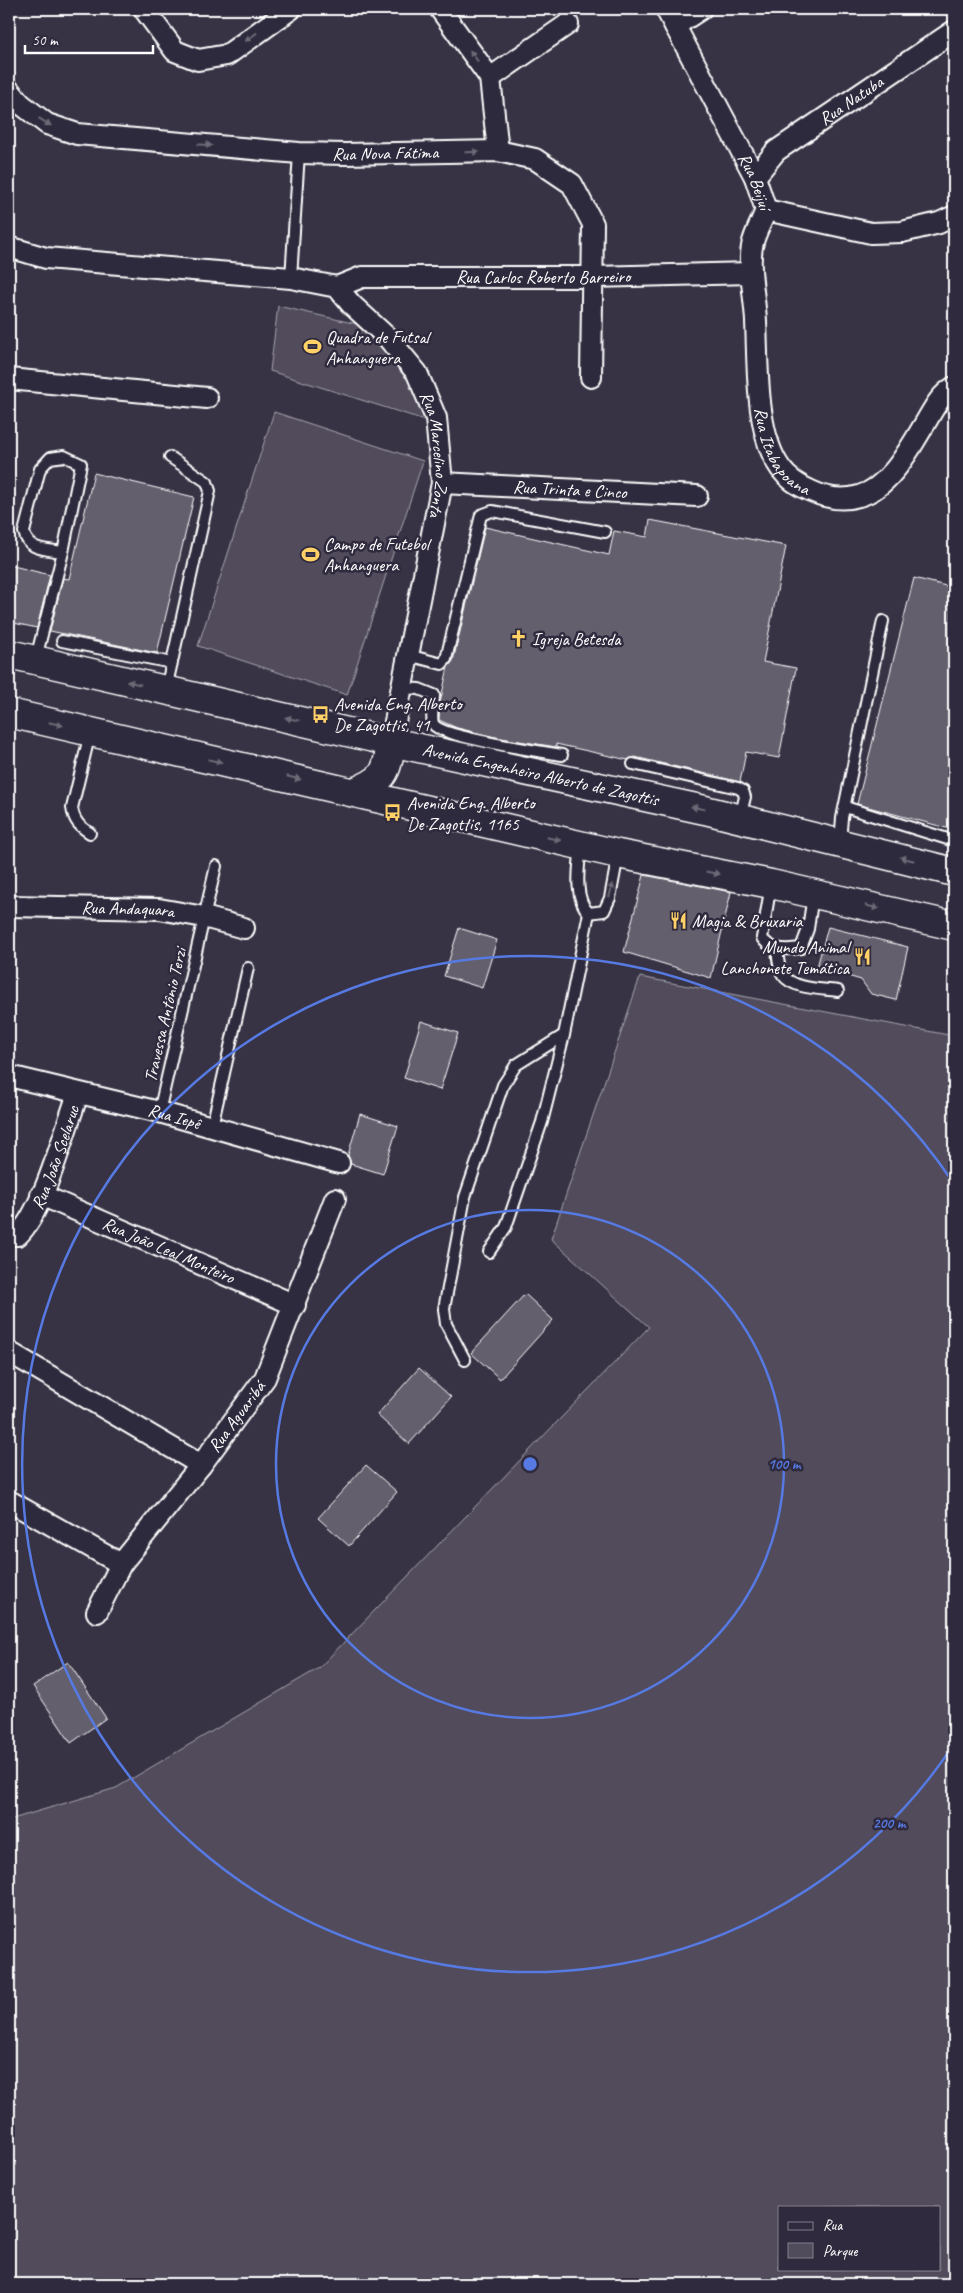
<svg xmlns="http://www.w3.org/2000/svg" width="963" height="2293" font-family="Caveat,sans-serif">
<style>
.green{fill:#514c5c;stroke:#a8a6ae;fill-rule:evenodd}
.building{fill:#635f6d;stroke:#fff}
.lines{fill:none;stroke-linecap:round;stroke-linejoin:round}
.lane-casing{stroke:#fff;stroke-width:14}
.street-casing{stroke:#fff;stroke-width:24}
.secondary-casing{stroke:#fff;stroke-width:31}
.lane{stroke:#2f2a3d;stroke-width:10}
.street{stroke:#2f2a3d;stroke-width:20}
.secondary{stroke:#2f2a3d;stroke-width:28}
.oneway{fill:#6d6a77}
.ring{fill:none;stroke:#567ae2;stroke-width:2.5}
.labels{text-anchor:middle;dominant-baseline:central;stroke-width:5;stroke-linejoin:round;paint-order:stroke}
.street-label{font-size:18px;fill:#fff;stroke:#2f2a3d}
.poi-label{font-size:18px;fill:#fff;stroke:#2f2a3d;text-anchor:start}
.centre{fill:#567ae2;stroke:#2f2a3d;stroke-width:2.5}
.ring-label{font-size:15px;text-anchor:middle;font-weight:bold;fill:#567ae2;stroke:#2f2a3d;stroke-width:5;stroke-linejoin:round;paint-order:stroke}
</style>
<rect width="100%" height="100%" fill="#373345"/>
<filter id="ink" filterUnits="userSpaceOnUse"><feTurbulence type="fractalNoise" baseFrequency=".02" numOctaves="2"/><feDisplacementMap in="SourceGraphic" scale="10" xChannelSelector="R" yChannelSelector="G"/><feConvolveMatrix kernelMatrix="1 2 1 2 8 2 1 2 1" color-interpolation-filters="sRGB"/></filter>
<g filter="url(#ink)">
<!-- green -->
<g class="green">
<path d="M 278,306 L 357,324 L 389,347 L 405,365 L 434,423 L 270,371 Z"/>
<path d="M 274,412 L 423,461 L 347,695 L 198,646 Z"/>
<path d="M 640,977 L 954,1036 L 954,2284 L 9,2284 L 9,1820 L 116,1788 L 319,1668 L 649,1327 L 551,1239 ZM 779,2207 L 939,2207 L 939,2269 L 779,2269 Z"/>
</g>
<!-- building -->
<g class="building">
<path d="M 94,473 L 194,497 L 157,653 L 50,631 L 63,578 L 69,579 Z"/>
<path d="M 650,520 L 786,546 L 763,662 L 796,668 L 779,758 L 746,752 L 740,782 L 635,757 L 628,760 L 556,744 L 556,747 L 495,737 L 457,728 L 439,720 L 440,703 L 448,667 L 453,661 L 485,527 L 609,555 L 614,531 L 647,537 Z"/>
<path d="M 9,565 L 50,575 L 37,628 L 9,622 Z"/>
<path d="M 914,578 L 954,588 L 954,830 L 857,804 Z"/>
<path d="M 644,875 L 731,892 L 711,978 L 624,952 Z"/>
<path d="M 828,927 L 908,947 L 896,1000 L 871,994 L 861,980 L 817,967 Z"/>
<path d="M 459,928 L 497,940 L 482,988 L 444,976 Z"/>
<path d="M 421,1021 L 458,1033 L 440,1090 L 404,1078 Z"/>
<path d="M 360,1114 L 398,1126 L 383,1174 L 351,1164 L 348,1155 Z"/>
<path d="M 525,1294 L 553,1320 L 500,1379 L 471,1353 Z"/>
<path d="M 419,1368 L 451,1397 L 409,1444 L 377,1415 Z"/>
<path d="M 366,1465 L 397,1492 L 349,1546 L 318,1518 Z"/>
<path d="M 68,1662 L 106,1718 L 71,1743 L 33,1686 Z"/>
</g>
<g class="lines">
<defs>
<g id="lane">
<path d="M 291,278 L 299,153"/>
<path d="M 62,641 L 172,663"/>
<path d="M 408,655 L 442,664 L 446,659 L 481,515 L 492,511 L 605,532"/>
<path d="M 36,658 L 63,552 L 81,464 L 64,456 L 50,458 L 40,469 L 24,532 C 28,551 46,549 63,552"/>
<path d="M 402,688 L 419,689 L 434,695 C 434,702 430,720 434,725 C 443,737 542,752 562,755"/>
<path d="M 166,689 L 210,491 L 207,482 L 170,457"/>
<path d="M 90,733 L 72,808 C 74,821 79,826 90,833"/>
<path d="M 633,764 L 738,788 L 743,791 L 745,797 L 740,817"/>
<path d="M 845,807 L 954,841"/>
<path d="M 840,841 L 842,818 L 883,621"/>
<path d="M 581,845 C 579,866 573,898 589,913 L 604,911 L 610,898 L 618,855"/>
<path d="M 771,884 L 762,938 C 771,951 787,950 801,948 L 808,929 L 813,895"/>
<path d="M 777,948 C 778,957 778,968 783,975 C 792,989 823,989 838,991"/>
<path d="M 159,1112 L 216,866"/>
<path d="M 212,1126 L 248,968"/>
<path d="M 489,1252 L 506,1227 L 542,1122 L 564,1035 L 589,913"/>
<path d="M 465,1360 L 446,1324 L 444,1309 L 465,1197 L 503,1085 L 516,1065 L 564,1035"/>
</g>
<g id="street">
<path d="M 144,9 L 175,51 L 198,60 L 227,55 L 291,9"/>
<path d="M 440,9 L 490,78 L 498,151"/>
<path id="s1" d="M 666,9 L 755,177 L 766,210"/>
<path d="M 675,26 L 701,9"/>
<path d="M 490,78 L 568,24"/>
<path id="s2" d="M 9,90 L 21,104 L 47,124 L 77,134 L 299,153 L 345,154 L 498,151 L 535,159 L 572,184 L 593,224 L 591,377"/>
<path id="s3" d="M 755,177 L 776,151 L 954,31"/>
<path id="s4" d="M 766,210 C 762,221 756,231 753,242 C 747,264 755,297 756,321 C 758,363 755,434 781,469 C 789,480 799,486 811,491 C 826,498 843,501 859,496 C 889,488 909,450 924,425 C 933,410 939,396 954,387"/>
<path d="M 766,210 L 871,233 L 902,232 L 939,223 L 954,216"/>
<path id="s5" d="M 9,247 L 46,258 L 291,278 L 337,287 L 351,304 L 388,338 L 417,373 L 436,418 L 442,483 L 391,742"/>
<path id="s6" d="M 337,287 L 362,277 L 593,277 L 751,273"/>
<path d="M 9,379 L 207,398"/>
<path id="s7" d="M 442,483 L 697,496"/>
<path id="s8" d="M 9,906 L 159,909 L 204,917 L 244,928"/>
<path id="s9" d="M 9,1076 L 159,1112 L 339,1163"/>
<path id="s10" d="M 41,1195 L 295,1305"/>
<path id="s11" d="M 9,1235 L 18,1235 C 43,1212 65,1129 78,1094"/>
<path d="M 9,1352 L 201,1465"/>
<path d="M 9,1501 L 121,1564"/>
<path id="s12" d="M 97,1612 L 121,1564 L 201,1465 L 265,1378 L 335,1199"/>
</g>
<g id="secondary">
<path id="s13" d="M 9,654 L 391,742 L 705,810 L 954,872"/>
<path d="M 9,713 L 618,854 L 771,884 L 954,926"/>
<path d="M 354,792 C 384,780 387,774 391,742"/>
</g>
</defs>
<!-- lane casing -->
<use href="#lane" class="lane-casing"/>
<!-- street casing -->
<use href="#street" class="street-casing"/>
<!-- secondary casing -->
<use href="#secondary" class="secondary-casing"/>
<!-- lane -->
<use href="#lane" class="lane"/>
<!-- street -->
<use href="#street" class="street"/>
<!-- secondary -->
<use href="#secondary" class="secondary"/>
</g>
<!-- one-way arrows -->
<defs><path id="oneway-solid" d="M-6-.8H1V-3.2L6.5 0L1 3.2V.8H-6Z" transform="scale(1.25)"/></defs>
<g class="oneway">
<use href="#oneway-solid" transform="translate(251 37) rotate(144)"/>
<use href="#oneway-solid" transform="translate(474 56) rotate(-126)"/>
<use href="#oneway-solid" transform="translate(45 122) rotate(31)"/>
<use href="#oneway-solid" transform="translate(205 145) rotate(5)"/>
<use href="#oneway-solid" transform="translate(472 152) rotate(-1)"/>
<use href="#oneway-solid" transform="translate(134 683) rotate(-167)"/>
<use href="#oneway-solid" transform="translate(292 719) rotate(-167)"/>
<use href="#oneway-solid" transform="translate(56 724) rotate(13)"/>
<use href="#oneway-solid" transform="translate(215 761) rotate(13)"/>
<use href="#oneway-solid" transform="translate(294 778) rotate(13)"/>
<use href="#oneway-solid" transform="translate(698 808) rotate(-168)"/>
<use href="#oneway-solid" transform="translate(554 839) rotate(13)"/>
<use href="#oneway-solid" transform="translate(907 859) rotate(-166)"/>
<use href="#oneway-solid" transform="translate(713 873) rotate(11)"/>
<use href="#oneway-solid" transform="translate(611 890) rotate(-76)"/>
<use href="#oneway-solid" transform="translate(872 907) rotate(13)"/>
</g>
</g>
<!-- distance rings -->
<g class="ring">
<circle cx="530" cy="1464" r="254"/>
<path d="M954 1744A508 508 0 1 1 954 1184"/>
</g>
<!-- icons -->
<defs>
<symbol id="stadium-bare" viewBox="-9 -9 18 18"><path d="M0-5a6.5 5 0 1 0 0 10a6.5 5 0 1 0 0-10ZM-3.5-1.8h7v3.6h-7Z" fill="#ffd166" stroke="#2f2a3d" stroke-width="2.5" paint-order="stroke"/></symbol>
<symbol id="church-bare" viewBox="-9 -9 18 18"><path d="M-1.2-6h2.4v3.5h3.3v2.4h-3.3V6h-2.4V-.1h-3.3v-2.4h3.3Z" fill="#ffd166" stroke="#2f2a3d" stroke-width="2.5" paint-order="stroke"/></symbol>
<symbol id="bus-bare" viewBox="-9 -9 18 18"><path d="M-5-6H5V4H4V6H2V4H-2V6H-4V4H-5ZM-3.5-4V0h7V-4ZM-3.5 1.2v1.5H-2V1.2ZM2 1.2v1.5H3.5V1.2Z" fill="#ffd166" stroke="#2f2a3d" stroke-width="2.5" paint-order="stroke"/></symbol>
<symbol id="restaurant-bare" viewBox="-9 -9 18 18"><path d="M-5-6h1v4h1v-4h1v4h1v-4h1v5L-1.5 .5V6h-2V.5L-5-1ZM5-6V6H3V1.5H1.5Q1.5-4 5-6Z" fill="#ffd166" stroke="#2f2a3d" stroke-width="2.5" paint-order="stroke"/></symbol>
</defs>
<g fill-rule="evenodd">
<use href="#stadium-bare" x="300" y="334" width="25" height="25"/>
<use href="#stadium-bare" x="298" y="542" width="25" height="25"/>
<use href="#church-bare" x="506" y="626" width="25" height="25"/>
<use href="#bus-bare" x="308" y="702" width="25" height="25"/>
<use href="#bus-bare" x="380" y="800" width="25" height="25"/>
<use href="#restaurant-bare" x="666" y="908" width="25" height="25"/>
<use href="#restaurant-bare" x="850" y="944" width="25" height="25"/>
</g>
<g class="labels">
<!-- street labels -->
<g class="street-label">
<text stroke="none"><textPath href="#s3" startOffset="124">Rua Natuba</textPath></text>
<text stroke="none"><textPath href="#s2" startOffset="392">Rua Nova Fátima</textPath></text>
<text stroke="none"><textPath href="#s1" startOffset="194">Rua Beijuí</textPath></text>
<text stroke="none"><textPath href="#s6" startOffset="208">Rua Carlos Roberto Barreiro</textPath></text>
<text stroke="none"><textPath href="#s4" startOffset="251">Rua Itabapoana</textPath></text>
<text stroke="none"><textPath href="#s5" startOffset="534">Rua Marcelino Zonta</textPath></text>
<text stroke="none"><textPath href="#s7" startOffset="128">Rua Trinta e Cinco</textPath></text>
<text stroke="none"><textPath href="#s13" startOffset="545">Avenida Engenheiro Alberto de Zagottis</textPath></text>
<text stroke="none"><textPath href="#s8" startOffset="119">Rua Andaquara</textPath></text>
<text transform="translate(165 1015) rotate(-77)">Travessa Antônio Terzi</text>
<text stroke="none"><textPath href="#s9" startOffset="170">Rua Iepê</textPath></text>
<text stroke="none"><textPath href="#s11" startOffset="96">Rua João Scelaruc</textPath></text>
<text stroke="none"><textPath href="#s10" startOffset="139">Rua João Leal Monteiro</textPath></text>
<text stroke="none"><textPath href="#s12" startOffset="241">Rua Aguaribá</textPath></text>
</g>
<!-- poi labels -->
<g class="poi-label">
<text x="326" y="337">Quadra de Futsal<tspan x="326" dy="21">Anhanguera</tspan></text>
<text x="324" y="544">Campo de Futebol<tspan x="324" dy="21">Anhanguera</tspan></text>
<text x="532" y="639">Igreja Betesda</text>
<text x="334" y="704">Avenida Eng. Alberto<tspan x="334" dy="21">De Zagottis, 41</tspan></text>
<text x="407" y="803">Avenida Eng. Alberto<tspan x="407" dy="21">De Zagottis, 1165</tspan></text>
<text x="692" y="921">Magia &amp; Bruxaria</text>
<text x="849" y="947" text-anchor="end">Mundo Animal<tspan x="849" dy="21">Lanchonete Temática</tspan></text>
</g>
</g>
<circle cx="530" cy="1464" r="8" class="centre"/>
<g class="ring-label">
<text x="784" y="1469">100 m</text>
<text x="889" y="1828">200 m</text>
</g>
<!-- margin -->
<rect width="963" height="2293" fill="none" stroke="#2f2a3d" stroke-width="30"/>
<rect x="15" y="15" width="933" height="2263" fill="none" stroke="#fff" stroke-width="2" filter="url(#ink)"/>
<!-- legend -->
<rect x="778" y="2206" width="162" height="65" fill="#2f2a3d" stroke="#827f8b"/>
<rect x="788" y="2222" width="25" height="8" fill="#2f2a3d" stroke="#827f8b"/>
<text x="823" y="2230" font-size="15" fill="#ffffff">Rua</text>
<rect x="788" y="2243" width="25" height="15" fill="#514c5c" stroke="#827f8b"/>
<text x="823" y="2256" font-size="15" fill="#ffffff">Parque</text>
<!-- scale -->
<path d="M25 45v8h128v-8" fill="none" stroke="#ffffff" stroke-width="2.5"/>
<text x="32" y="45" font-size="15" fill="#ffffff" stroke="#2f2a3d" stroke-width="4" paint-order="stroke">50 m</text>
</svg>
